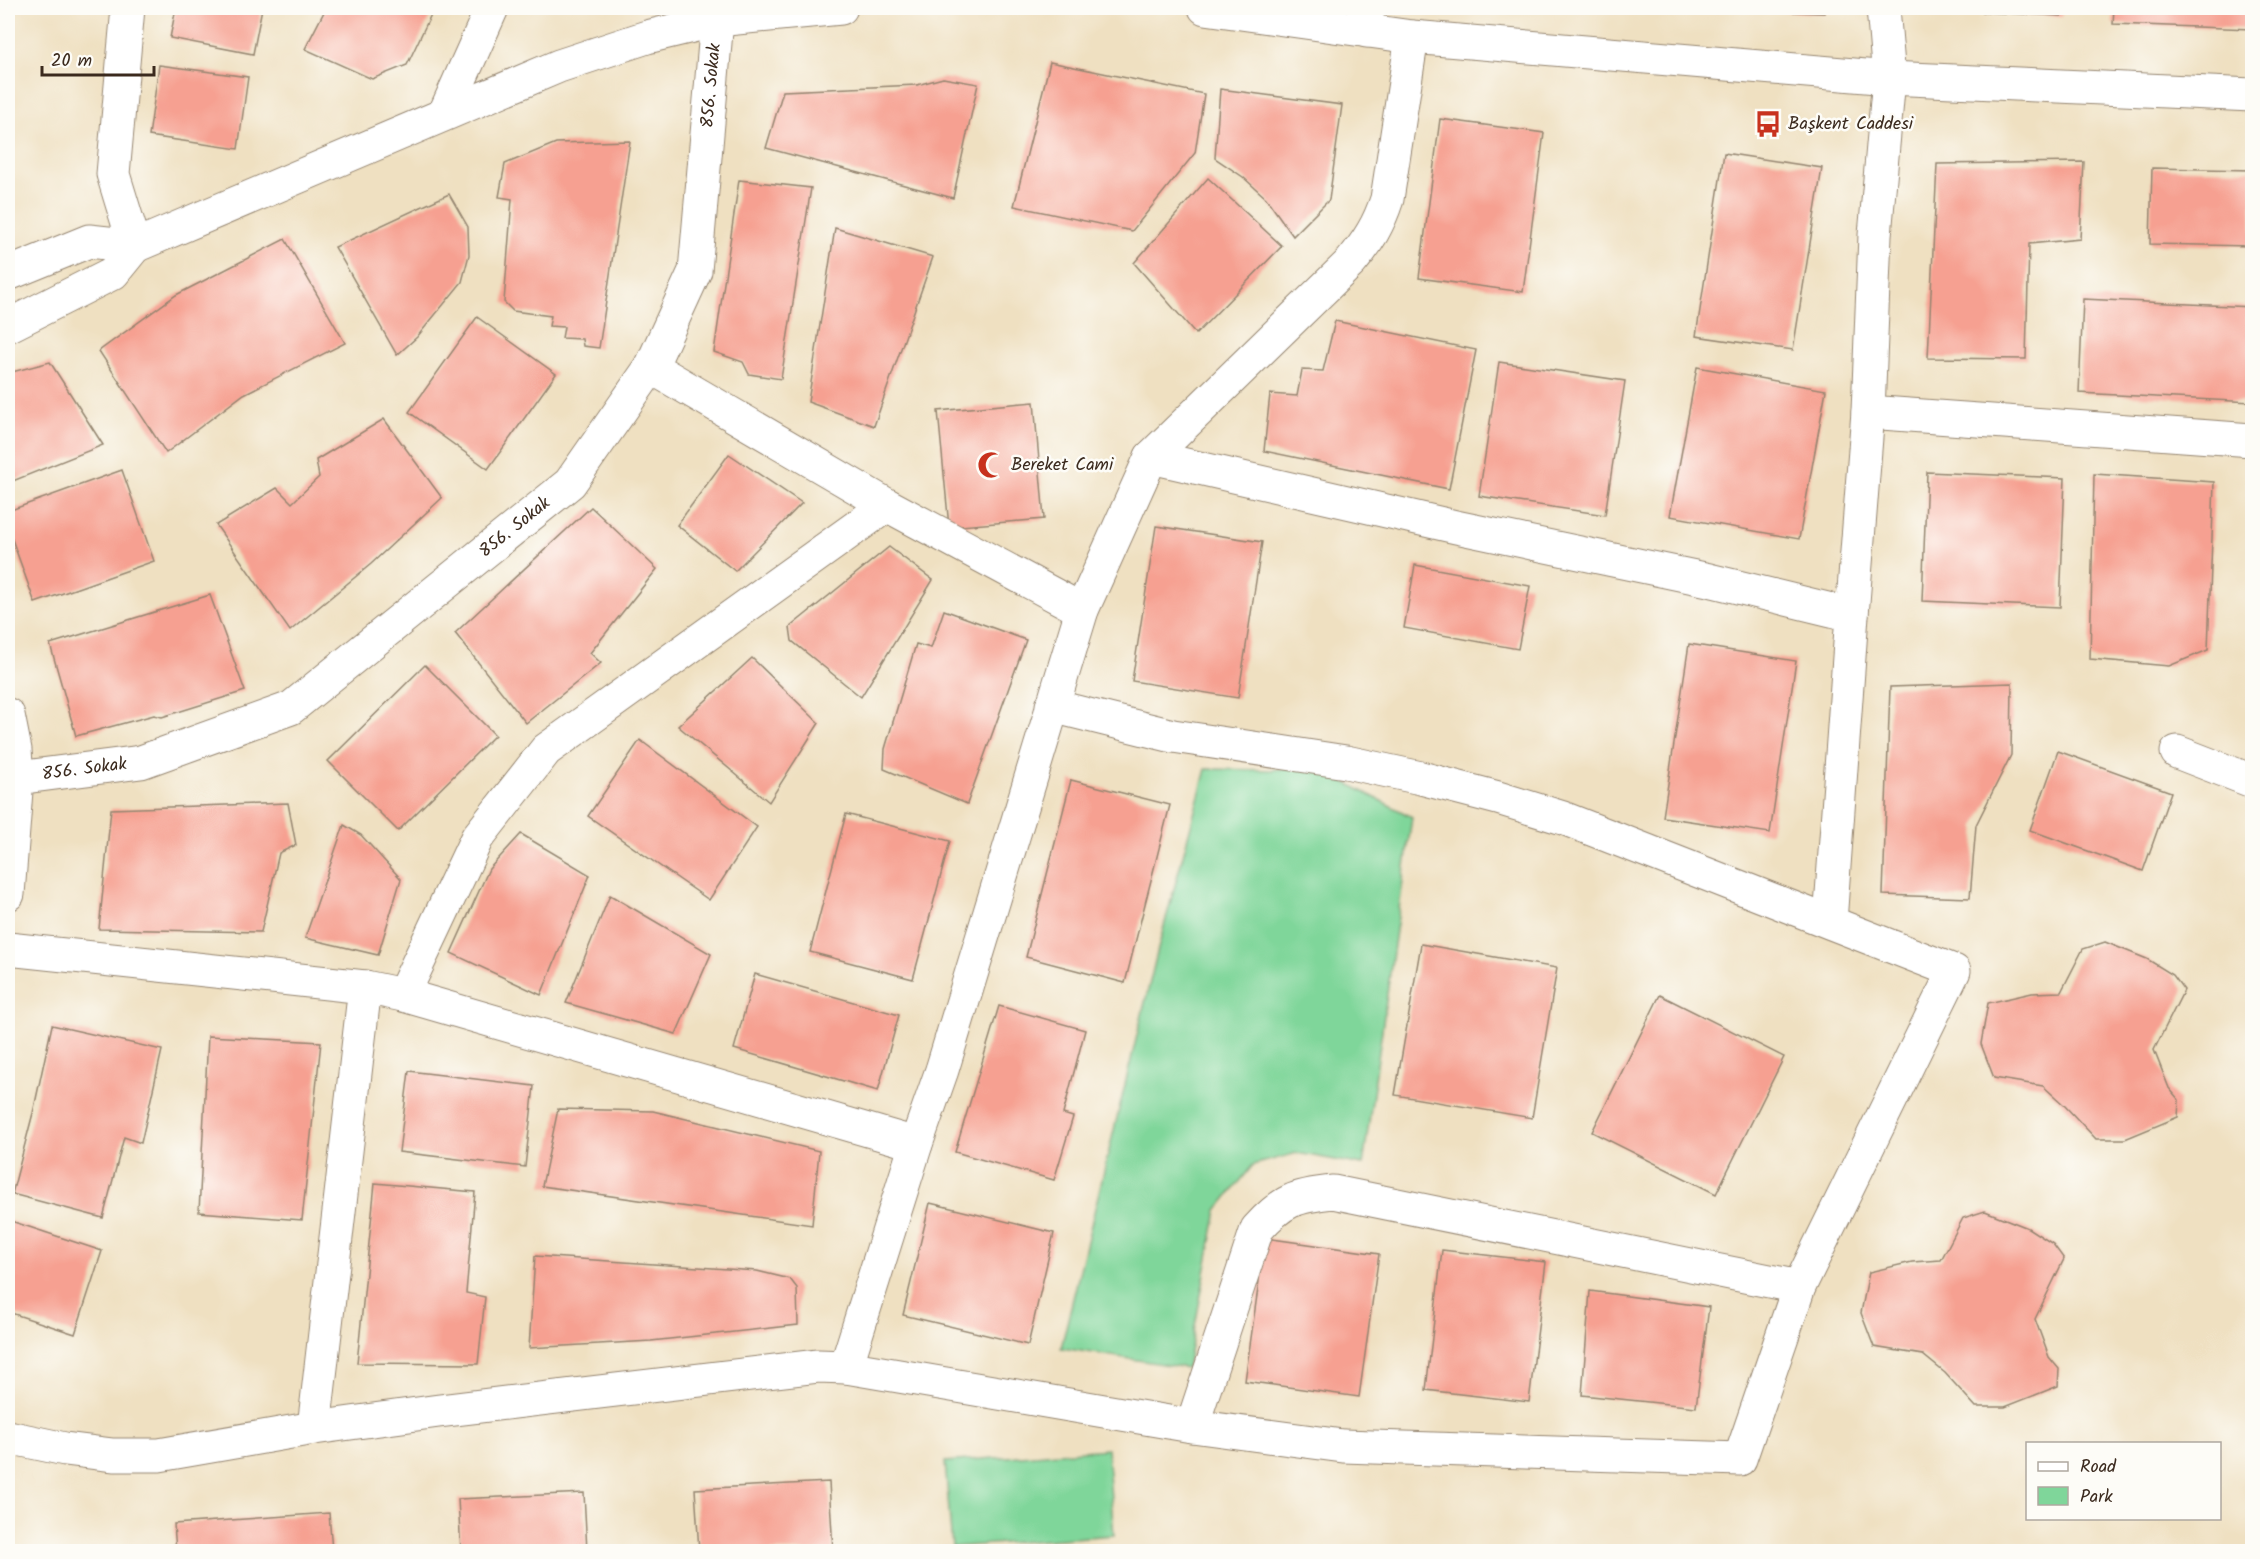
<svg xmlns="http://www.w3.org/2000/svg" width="2260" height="1559" font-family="Kalam,sans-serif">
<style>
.green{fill:#7fd69a;stroke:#5d805c;stroke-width:1.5}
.building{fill:#f6a091}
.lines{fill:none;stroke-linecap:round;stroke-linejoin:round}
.street-casing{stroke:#958570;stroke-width:35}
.secondary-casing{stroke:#958570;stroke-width:35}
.street{stroke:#fff;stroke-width:33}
.secondary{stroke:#fff;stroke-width:33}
.labels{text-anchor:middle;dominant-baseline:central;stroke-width:5;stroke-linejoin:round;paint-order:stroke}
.street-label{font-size:18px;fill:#3b2a1e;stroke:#fdfcf7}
.poi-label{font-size:18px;fill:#3b2a1e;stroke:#fdfcf7;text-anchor:start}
</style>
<rect width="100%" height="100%" fill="#fdfcf7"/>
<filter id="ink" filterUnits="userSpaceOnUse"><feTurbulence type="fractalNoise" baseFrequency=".0167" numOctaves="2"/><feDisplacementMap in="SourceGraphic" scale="12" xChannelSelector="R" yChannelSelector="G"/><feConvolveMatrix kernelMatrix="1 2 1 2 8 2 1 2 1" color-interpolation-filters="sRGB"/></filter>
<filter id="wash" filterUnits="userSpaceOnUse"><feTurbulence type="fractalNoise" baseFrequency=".008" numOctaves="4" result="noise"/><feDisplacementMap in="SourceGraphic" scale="24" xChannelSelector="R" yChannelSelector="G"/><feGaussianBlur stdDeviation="1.35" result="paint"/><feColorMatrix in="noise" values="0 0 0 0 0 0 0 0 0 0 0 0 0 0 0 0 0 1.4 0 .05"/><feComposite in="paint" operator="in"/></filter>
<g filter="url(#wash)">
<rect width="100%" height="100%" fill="#efe0c1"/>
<!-- green -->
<g class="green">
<path d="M 1312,765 L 1412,817 L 1363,1165 L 1297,1153 L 1253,1165 L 1217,1210 L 1187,1368 L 1061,1348 L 1158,949 L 1206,769 L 1271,770 Z"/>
<path d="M 1107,1449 L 1114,1535 L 952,1547 L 945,1462 Z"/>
</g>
<g id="blocks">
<!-- building -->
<g class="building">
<path d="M 176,8 L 262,8 L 253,54 L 170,38 Z"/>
<path d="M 326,8 L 434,8 L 407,65 L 372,79 L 305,49 Z"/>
<path d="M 1706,8 L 1826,8 L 1825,13 L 1706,9 Z"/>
<path d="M 1922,8 L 2063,8 L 2062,16 L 1922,9 Z"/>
<path d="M 2114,8 L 2252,8 L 2252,29 L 2113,24 Z"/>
<path d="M 1050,62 L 1204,94 L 1195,153 L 1132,231 L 1014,206 Z"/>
<path d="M 159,65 L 248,77 L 238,149 L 149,136 Z"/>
<path d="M 943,78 L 978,84 L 953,198 L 766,148 L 783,91 L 917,85 Z"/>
<path d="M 1220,89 L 1342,105 L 1329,200 L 1293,236 L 1266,198 L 1243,177 L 1215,158 Z"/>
<path d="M 1440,119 L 1544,133 L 1523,292 L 1419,278 Z"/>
<path d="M 630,141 L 599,348 L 583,346 L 582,339 L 562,338 L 564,327 L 549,326 L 551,316 L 513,311 L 504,302 L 512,199 L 499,197 L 505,164 L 556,143 Z"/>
<path d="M 1724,153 L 1822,168 L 1793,350 L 1696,336 Z"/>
<path d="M 2084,162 L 2080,239 L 2029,244 L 2026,359 L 1928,358 L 1937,164 Z"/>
<path d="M 2152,168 L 2252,170 L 2252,246 L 2150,244 Z"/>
<path d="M 1208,178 L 1282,246 L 1196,334 L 1134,263 Z"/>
<path d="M 739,180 L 811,188 L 781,379 L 749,374 L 743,362 L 714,352 Z"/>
<path d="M 449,194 L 468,227 L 469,255 L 462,282 L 417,337 L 397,355 L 335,247 Z"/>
<path d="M 835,228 L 933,257 L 874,426 L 808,402 Z"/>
<path d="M 285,239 L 345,343 L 244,394 L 166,453 L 99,351 L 176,295 Z"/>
<path d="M 2083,299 L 2252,307 L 2252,402 L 2079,393 Z"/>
<path d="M 477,317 L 556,374 L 488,469 L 409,412 Z"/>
<path d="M 1335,321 L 1476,350 L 1449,489 L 1264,451 L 1270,394 L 1297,396 L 1302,370 L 1323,371 Z"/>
<path d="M 50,362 L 103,445 L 8,483 L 8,373 Z"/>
<path d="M 1499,362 L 1625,381 L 1605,515 L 1479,496 Z"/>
<path d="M 1697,367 L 1826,390 L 1799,539 L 1670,516 Z"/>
<path d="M 1034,402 L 1044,519 L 949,527 L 938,411 Z"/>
<path d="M 384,419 L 442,498 L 371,564 L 290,631 L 216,525 L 277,488 L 292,503 L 319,477 L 316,460 Z"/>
<path d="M 729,454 L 802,503 L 735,571 L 677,525 Z"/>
<path d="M 122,470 L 154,561 L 35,603 L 8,528 L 8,511 Z"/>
<path d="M 1927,472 L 2065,478 L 2060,607 L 1922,601 Z"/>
<path d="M 2094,474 L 2214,482 L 2208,650 L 2169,666 L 2090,659 Z"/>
<path d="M 591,507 L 657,569 L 590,653 L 601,663 L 526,723 L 455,633 Z"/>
<path d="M 1156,526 L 1262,542 L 1238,698 L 1132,681 Z"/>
<path d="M 889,547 L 933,580 L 861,697 L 792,641 L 790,627 Z"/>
<path d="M 1415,565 L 1530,586 L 1518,649 L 1404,628 Z"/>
<path d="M 210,595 L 245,691 L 162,717 L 154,715 L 76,736 L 50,644 Z"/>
<path d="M 944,610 L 1026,640 L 967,804 L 884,769 L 885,749 L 916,644 L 931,648 Z"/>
<path d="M 1689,644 L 1796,661 L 1770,833 L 1663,817 Z"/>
<path d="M 752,658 L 819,723 L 769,802 L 678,726 Z"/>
<path d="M 425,665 L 495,735 L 398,831 L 328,761 Z"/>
<path d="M 2012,683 L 2011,755 L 1976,825 L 1970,898 L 1883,895 L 1890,687 Z"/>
<path d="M 640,740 L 757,827 L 709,900 L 588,816 Z"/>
<path d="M 2058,751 L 2171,792 L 2143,871 L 2030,830 Z"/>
<path d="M 1071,780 L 1170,805 L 1125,983 L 1026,957 Z"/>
<path d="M 288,803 L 296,845 L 279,853 L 261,932 L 99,929 L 111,809 Z"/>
<path d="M 846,814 L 950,841 L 913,979 L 810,952 Z"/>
<path d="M 344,825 L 361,835 L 401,879 L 378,955 L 305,938 Z"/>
<path d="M 521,834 L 590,875 L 541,995 L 451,953 L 489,869 Z"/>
<path d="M 610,895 L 711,954 L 676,1034 L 566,1003 Z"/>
<path d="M 2105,942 L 2147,959 L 2173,975 L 2184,990 L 2154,1050 L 2169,1088 L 2179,1100 L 2178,1117 L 2125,1139 L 2096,1139 L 2064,1105 L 2043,1086 L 1994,1078 L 1981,1044 L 1988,1003 L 2032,993 L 2061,992 L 2083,949 Z"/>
<path d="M 1421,944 L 1557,968 L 1532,1118 L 1395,1095 Z"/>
<path d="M 755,974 L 899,1015 L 878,1091 L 734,1049 Z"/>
<path d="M 1660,995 L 1784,1057 L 1716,1194 L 1592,1132 Z"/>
<path d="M 999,1006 L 1085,1030 L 1063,1114 L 1073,1117 L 1054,1180 L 955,1152 Z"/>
<path d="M 52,1025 L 162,1050 L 141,1143 L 124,1137 L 103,1218 L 12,1194 L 33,1113 Z"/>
<path d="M 208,1036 L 321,1042 L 302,1220 L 199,1212 Z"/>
<path d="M 409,1071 L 534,1086 L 525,1167 L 399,1152 Z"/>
<path d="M 558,1109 L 653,1111 L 819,1151 L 812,1225 L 542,1186 Z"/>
<path d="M 375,1183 L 475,1192 L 466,1293 L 485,1297 L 478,1364 L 357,1363 Z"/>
<path d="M 930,1203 L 1054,1233 L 1028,1345 L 903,1315 Z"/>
<path d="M 1985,1211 L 2028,1228 L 2053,1244 L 2064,1259 L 2035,1319 L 2049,1357 L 2059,1369 L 2058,1386 L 2005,1407 L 1976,1407 L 1945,1373 L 1923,1355 L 1874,1347 L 1861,1313 L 1869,1272 L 1912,1262 L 1941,1260 L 1963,1218 Z"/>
<path d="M 8,1220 L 102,1251 L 75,1334 L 8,1312 Z"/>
<path d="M 1265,1238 L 1379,1254 L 1359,1397 L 1245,1381 Z"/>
<path d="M 1442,1250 L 1546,1262 L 1529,1402 L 1426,1390 Z"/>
<path d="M 535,1256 L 757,1271 L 790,1279 L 797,1288 L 798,1325 L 651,1341 L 529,1348 Z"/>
<path d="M 1590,1291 L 1709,1307 L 1696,1407 L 1582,1395 Z"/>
<path d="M 829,1482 L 833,1551 L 699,1551 L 695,1489 Z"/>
<path d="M 584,1493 L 587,1551 L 461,1551 L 458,1499 Z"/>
<path d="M 329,1513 L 332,1551 L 176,1551 L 174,1524 Z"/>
</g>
</g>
</g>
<g filter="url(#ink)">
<use href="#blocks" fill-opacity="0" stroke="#958570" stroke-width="1.5"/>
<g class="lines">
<defs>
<g id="street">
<path d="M 128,8 L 113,174 L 135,246"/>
<path d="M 1367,8 L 1367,31"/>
<path d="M 445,113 L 492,8"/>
<path d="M 651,367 L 887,505 L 1082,610"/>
<path d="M 1868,412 L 2252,440"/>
<path d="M 1151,457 L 1456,527 L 1709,580 L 1852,615"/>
<path d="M 2177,752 L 2252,781"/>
<path id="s1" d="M 17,778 L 141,762 L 291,708 L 570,483 L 651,367 L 695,271 L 717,20"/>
<path d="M 1830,922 L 1852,615 L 1868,412 L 1875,235 L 1889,78 L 1883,8"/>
<path d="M 8,949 L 365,987 L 403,995 L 916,1144"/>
<path d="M 403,995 L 477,838 L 546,750 L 887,505"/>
<path d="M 846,1367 L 916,1144 L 942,1070 L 1082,610 L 1151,457 L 1351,262 C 1368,242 1379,224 1387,199 L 1412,37"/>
<path d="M 1192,1426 L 1257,1229 C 1283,1200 1295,1196 1333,1192 L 1799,1287"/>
<path d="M 314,1428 L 365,987"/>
<path d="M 8,1437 L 65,1449 L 113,1455 L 159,1455 L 314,1428 L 439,1411 L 818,1366 L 846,1367 L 1192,1426 L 1343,1446 L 1740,1459 L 1799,1287 L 1954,971 L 1563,818 L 1498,798 L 1421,778 L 1346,762 L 1173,736 L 1052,706"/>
</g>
<g id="secondary">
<path d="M 1205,8 L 1412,37 L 1889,78 L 2252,95"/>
<path d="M 8,274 L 89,241 L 135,246 L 559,66 L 647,37 L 717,20 L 841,8"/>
<path d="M 8,326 L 113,273 L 135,246"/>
<path d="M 8,715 L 15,750 L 17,778 L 8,894"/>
</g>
</defs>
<!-- street casing -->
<use href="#street" class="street-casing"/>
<!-- secondary casing -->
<use href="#secondary" class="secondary-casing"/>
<!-- street -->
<use href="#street" class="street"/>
<!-- secondary -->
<use href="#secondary" class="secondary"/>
</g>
</g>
<!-- icons -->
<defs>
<symbol id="bus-bare" viewBox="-9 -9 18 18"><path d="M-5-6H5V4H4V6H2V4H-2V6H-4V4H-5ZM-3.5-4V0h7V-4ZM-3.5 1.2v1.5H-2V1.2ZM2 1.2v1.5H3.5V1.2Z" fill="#c8321e" stroke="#fdfcf7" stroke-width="2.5" paint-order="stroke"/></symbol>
<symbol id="mosque-bare" viewBox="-9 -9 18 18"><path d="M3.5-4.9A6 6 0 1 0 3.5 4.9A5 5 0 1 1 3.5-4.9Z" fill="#c8321e" stroke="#fdfcf7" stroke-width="2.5" paint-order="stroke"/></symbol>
</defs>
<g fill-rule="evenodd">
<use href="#bus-bare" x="1749" y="105" width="38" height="38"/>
<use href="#mosque-bare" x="972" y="446" width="38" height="38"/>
</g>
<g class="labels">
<!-- street labels -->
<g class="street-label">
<text stroke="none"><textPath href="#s1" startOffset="1076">856. Sokak</textPath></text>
<text stroke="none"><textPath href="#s1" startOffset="572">856. Sokak</textPath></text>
<text stroke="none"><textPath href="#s1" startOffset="68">856. Sokak</textPath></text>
</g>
<!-- poi labels -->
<g class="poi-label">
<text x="1788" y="124">Başkent Caddesi</text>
<text x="1011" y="465">Bereket Cami</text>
</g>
</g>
<!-- margin -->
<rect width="2260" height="1559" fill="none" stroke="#fdfcf7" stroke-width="30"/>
<!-- legend -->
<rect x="2026" y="1442" width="195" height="78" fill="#fdfcf7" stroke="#afa8a0" stroke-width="1.5"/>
<rect x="2038" y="1462" width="30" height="9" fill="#ffffff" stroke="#afa8a0" stroke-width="1.5"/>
<text x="2080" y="1472" font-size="18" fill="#3b2a1e">Road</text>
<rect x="2038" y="1487" width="30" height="18" fill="#7fd69a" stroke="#afa8a0" stroke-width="1.5"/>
<text x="2080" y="1502" font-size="18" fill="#3b2a1e">Park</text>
<!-- scale -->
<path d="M42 66v9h112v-9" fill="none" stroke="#3b2a1e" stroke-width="3"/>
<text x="51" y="66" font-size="18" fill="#3b2a1e" stroke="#fdfcf7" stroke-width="4.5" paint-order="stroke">20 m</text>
</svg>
